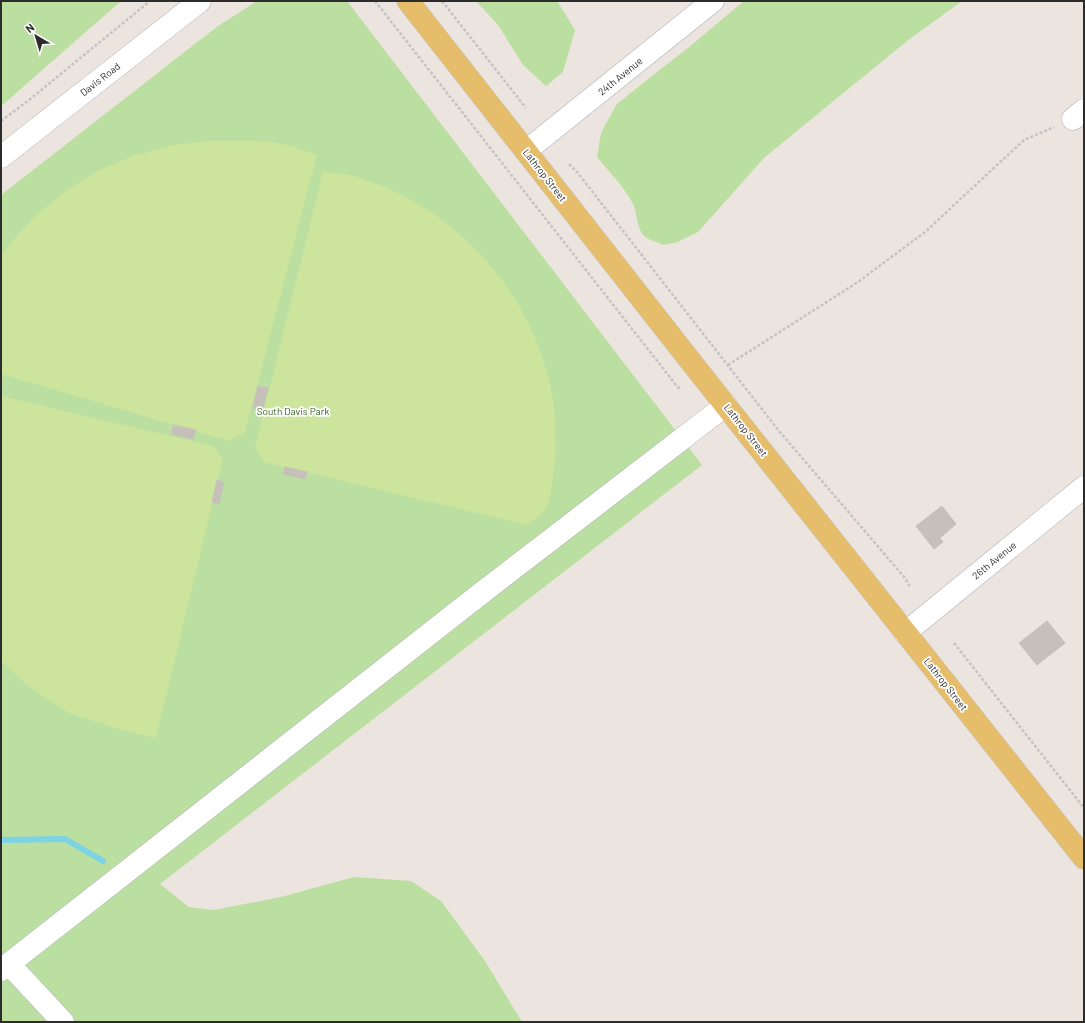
<svg xmlns="http://www.w3.org/2000/svg" width="1085" height="1023" font-family="Barlow,sans-serif">
<style>
.green{fill:#bbdea1}
.pitch{fill:#cde49d}
.lines{fill:none;stroke-linecap:round;stroke-linejoin:round}
.stream{stroke:#7cd3e4;stroke-width:6}
.building{fill:#c5c0ba;stroke:#c7c1b9}
.minor-casing{stroke:#afb2bb;stroke-width:23}
.major-casing{stroke:#c4c4c4;stroke-width:23}
.path{stroke:#c4c4c4;stroke-width:2.5;stroke-dasharray:3 2;stroke-linecap:butt}
.minor{stroke:#fff;stroke-width:22}
.major{stroke:#e5bd6b;stroke-width:22}
.labels{text-anchor:middle;dominant-baseline:central;stroke-width:3.5;stroke-linejoin:round;paint-order:stroke}
.street-label{font-size:10px;fill:#2c2c2c;stroke:#fff}
.park-label{font-size:10px;fill:#356321;stroke:#fff}
</style>
<rect width="100%" height="100%" fill="#ece5df"/>
<!-- green -->
<g class="green">
<path d="M 1,1 L 121,1 L 7,101 L 1,106 Z"/>
<path d="M 257,1 L 347,1 L 702,465 L 160,884 L 189,907 L 214,910 L 281,897 L 354,877 L 411,881 L 441,901 L 485,961 L 522,1022 L 1,1022 L 1,195 L 218,26 Z"/>
<path d="M 476,1 L 557,1 L 575,30 L 563,72 L 546,86 L 523,65 L 498,25 Z"/>
<path d="M 744,1 L 962,1 L 907,41 L 765,157 L 698,232 L 678,242 L 664,245 C 659,243 647,239 644,236 C 637,229 637,212 633,204 C 624,186 609,172 597,157 L 601,133 L 616,105 L 643,83 L 688,48 Z"/>
</g>
<!-- pitch -->
<g class="pitch">
<path d="M 209,141 C 230,141 251,140 272,142 C 287,144 303,150 317,155 L 245,432 L 229,441 L 1,374 L 1,257 L 15,238 L 35,216 L 63,193 L 99,170 L 133,156 L 173,145 Z"/>
<path d="M 323,172 C 332,173 341,173 350,175 C 442,200 518,274 545,366 C 549,379 552,392 554,405 C 555,414 555,423 555,432 C 557,453 554,474 550,495 C 549,499 549,504 547,507 C 544,512 532,521 527,525 L 264,462 L 255,447 Z"/>
<path d="M 1,396 L 213,446 L 223,459 L 156,738 L 124,731 L 69,713 L 45,698 L 22,681 L 1,660 Z"/>
</g>
<g class="lines">
<!-- stream -->
<path class="stream" d="M 1,840 L 65,839 L 103,861"/>
</g>
<!-- building -->
<g class="building">
<path d="M 258,386 L 268,388 L 262,410 L 253,408 Z"/>
<path d="M 174,425 L 196,430 L 193,439 L 171,434 Z"/>
<path d="M 285,467 L 307,472 L 305,479 L 283,474 Z"/>
<path d="M 217,480 L 224,482 L 219,504 L 212,502 Z"/>
<path d="M 942,506 L 956,524 L 940,538 L 943,542 L 934,549 L 916,526 Z"/>
<path d="M 1047,621 L 1065,643 L 1037,665 L 1019,643 Z"/>
</g>
<g class="lines">
<defs>
<g id="minor">
<path d="M 1073,119 L 1084,110"/>
<path d="M 526,151 L 713,1"/>
<path d="M 1,157 L 200,1"/>
<path d="M 905,633 L 1084,487"/>
<path d="M 9,964 L 63,1022"/>
<path d="M 1,970 L 479,595 L 726,405"/>
</g>
<path id="major" d="M 408,1 L 692,363 L 1084,858"/>
</defs>
<!-- minor casing -->
<use href="#minor" class="minor-casing"/>
<!-- major casing -->
<use href="#major" class="major-casing"/>
<!-- path -->
<g class="path">
<path d="M 375,1 L 676,385 L 681,390"/>
<path d="M 442,1 L 526,108"/>
<path d="M 1,121 L 29,100 L 150,1"/>
<path d="M 569,164 L 577,172 L 779,431 L 905,578 L 910,587"/>
<path d="M 728,365 L 858,282 L 925,232 L 1024,140 L 1054,127"/>
<path d="M 954,643 L 1084,808"/>
</g>
<!-- minor -->
<use href="#minor" class="minor"/>
<!-- major -->
<use href="#major" class="major"/>
</g>
<g class="labels">
<!-- street labels -->
<g class="street-label">
<text transform="translate(620 76) rotate(-39)">24th Avenue</text>
<text transform="translate(100 79) rotate(-38)">Davis Road</text>
<text transform="translate(545 175) rotate(52)">Lathrop Street</text>
<text transform="translate(746 430) rotate(52)">Lathrop Street</text>
<text transform="translate(994 560) rotate(-39)">26th Avenue</text>
<text transform="translate(946 684) rotate(52)">Lathrop Street</text>
</g>
<!-- park labels -->
<g class="park-label">
<text x="293" y="411">South Davis Park</text>
</g>
</g>
<!-- border -->
<rect width="1085" height="1023" fill="none" stroke="#2c2c2c" stroke-width="4"/>
<!-- north arrow -->
<g transform="translate(36 36) rotate(322)" stroke="#ffffff" stroke-width="3" paint-order="stroke">
<path d="M0-3L7 15L0 10L-7 15Z" fill="#2c2c2c"/>
<text y="-6" font-size="11" font-weight="bold" text-anchor="middle" fill="#2c2c2c">N</text>
</g>
</svg>
